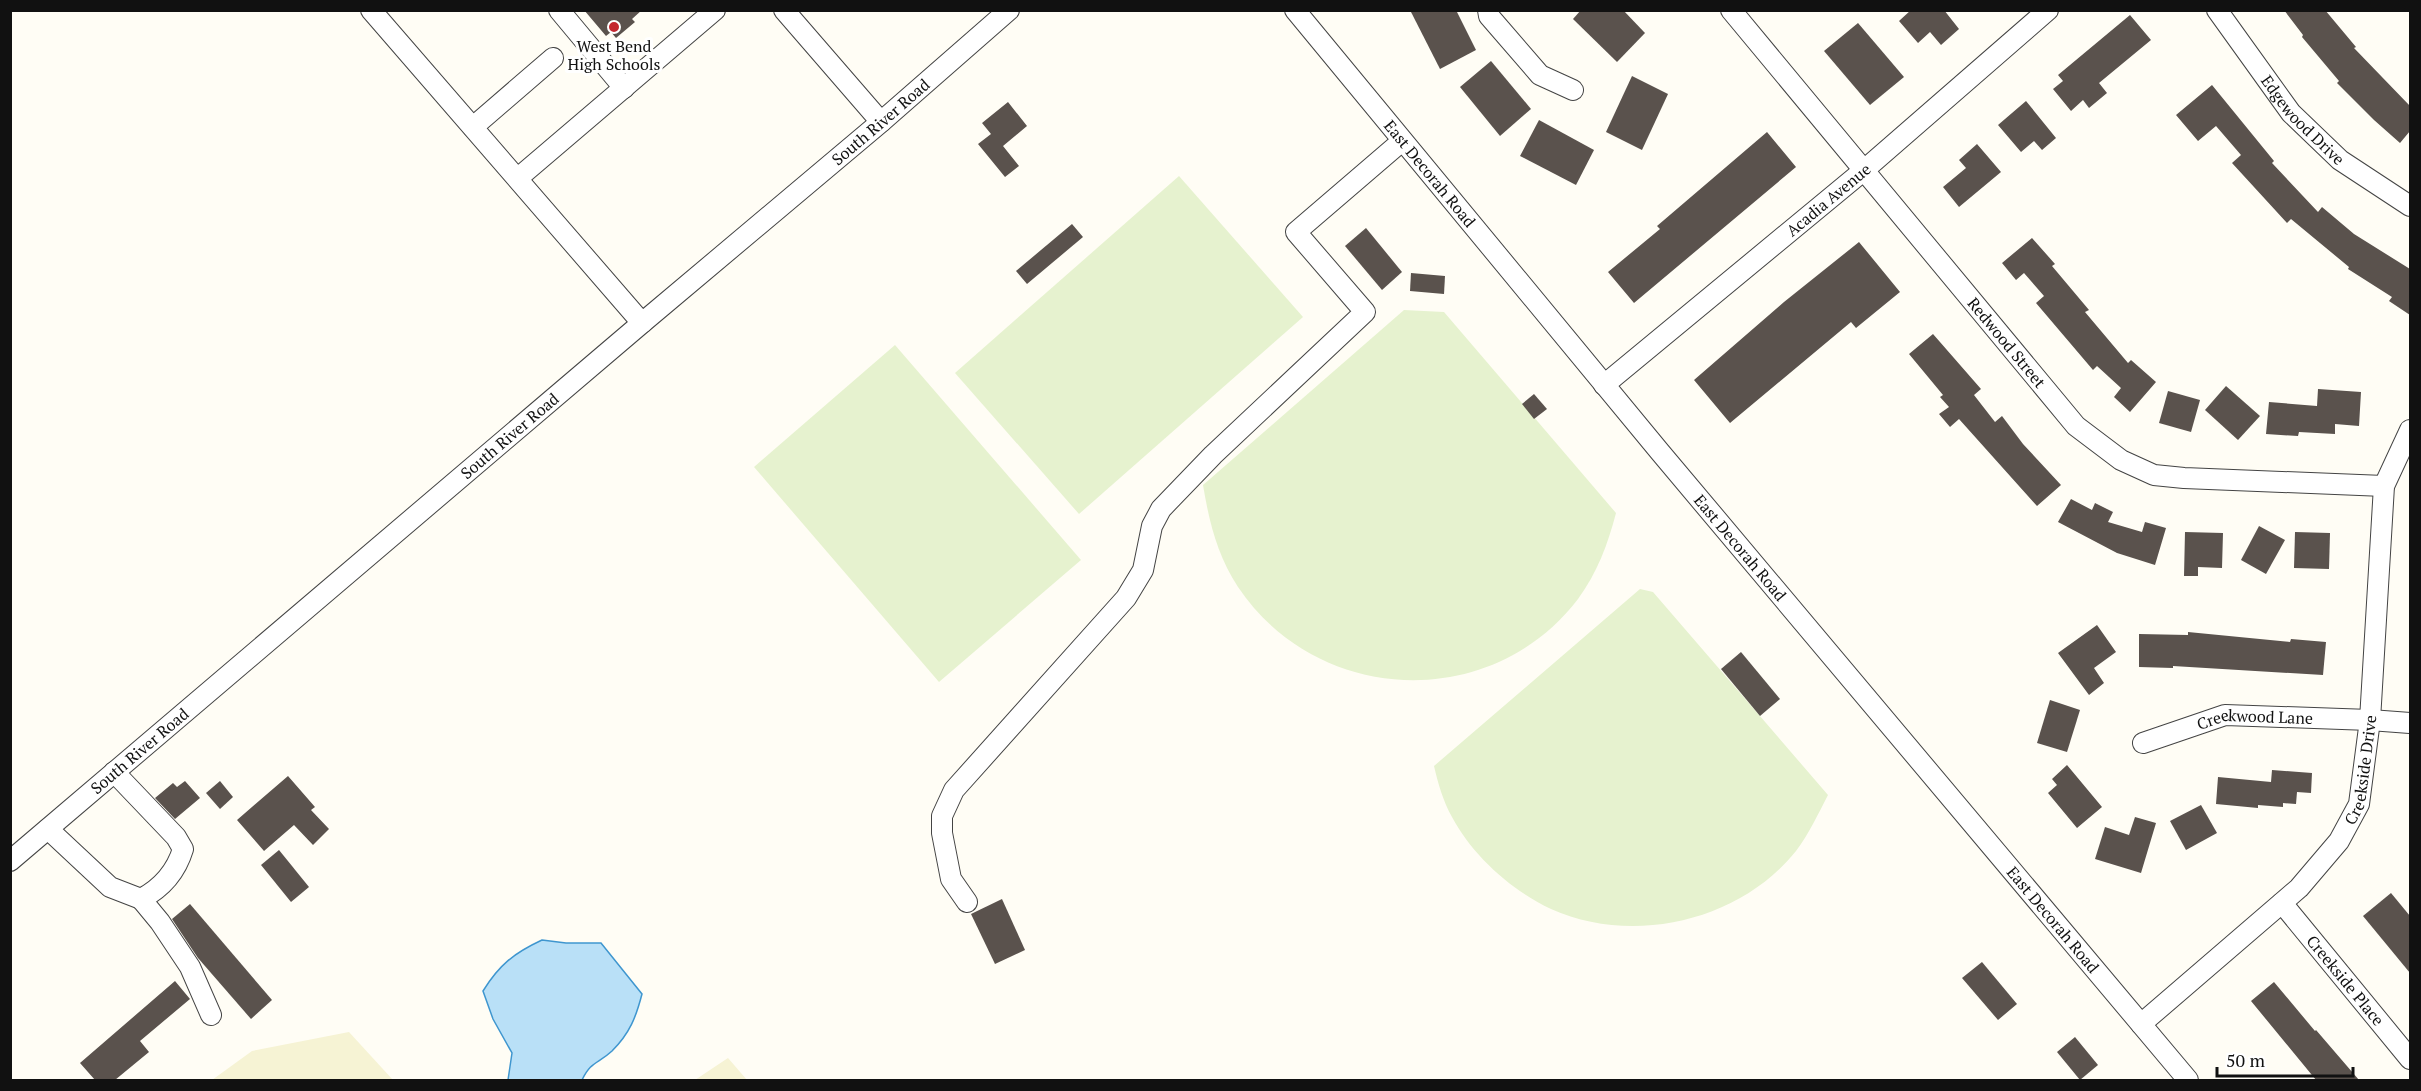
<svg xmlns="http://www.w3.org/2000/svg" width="2421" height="1091" font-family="'PT Serif',serif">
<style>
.farmland{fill:#f6f3d4}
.pitch{fill:#e6f2cf}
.water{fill:#b9e0f7;stroke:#3f96cf;stroke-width:1.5}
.building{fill:#5a524d}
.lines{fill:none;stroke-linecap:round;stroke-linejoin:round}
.minor-casing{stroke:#444;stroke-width:22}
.minor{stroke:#fff;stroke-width:20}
.poi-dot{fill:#c4262e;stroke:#fff;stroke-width:2}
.labels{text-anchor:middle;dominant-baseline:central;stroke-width:6;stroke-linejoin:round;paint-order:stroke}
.poi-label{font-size:16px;fill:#111;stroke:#fff}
.street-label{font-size:16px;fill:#111;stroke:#fff}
</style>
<rect width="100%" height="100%" fill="#fffdf5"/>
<!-- farmland -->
<g class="farmland">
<path d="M 349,1032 L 393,1080 L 212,1080 L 252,1051 Z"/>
<path d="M 728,1058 L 747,1080 L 695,1080 Z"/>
</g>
<!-- pitch -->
<g class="pitch">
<path d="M 1179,176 L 1303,317 L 1079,514 L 955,373 Z"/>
<path d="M 1404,310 L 1444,312 L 1616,513 C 1608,544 1597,573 1578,599 C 1491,713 1317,705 1238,587 C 1217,555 1209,521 1203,485 Z"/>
<path d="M 895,345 L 1081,560 L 939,682 L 754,467 Z"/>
<path d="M 1640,589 L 1653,592 L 1828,795 C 1818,814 1809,834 1796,851 C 1740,921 1633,946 1551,909 C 1512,891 1472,855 1452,817 C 1443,801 1438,783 1434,766 Z"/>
</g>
<!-- water -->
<path class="water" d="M 542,940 L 566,943 L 601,943 L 642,994 C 636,1017 630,1033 612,1051 C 598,1064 591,1061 582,1080 L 508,1080 L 512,1053 L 493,1019 L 483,991 C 499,965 514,953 542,940 Z"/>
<!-- building -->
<g class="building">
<path d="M 584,10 L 642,10 L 632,19 L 635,22 L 616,38 L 611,32 L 606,36 Z"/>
<path d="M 1410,10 L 1456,10 L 1476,50 L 1440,69 Z"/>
<path d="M 1581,10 L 1623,10 L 1645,33 L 1617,62 L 1573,19 Z"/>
<path d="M 1911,10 L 1944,10 L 1959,29 L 1941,45 L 1930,32 L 1918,43 L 1899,21 Z"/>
<path d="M 2284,10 L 2325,10 L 2356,47 L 2354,48 L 2410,106 L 2410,131 L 2400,143 L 2374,120 L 2337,83 L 2339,81 L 2302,37 L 2303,35 Z"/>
<path d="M 2130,15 L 2151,40 L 2099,83 L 2107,93 L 2089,108 L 2083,100 L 2071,111 L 2053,89 L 2063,81 L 2058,75 Z"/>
<path d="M 1858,23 L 1904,77 L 1870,105 L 1824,51 Z"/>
<path d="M 1491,61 L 1531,109 L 1500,136 L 1460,87 Z"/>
<path d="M 1632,76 L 1668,94 L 1642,150 L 1606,132 Z"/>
<path d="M 2212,85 L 2274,161 L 2272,163 L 2318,212 L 2322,207 L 2354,234 L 2410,269 L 2410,315 L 2389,301 L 2392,297 L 2348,269 L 2349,267 L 2291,219 L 2287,223 L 2232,163 L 2241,155 L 2216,126 L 2198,141 L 2176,115 Z"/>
<path d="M 2026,101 L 2056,138 L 2042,150 L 2034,141 L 2021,152 L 1998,125 Z"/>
<path d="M 1008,102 L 1027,126 L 1003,146 L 1019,166 L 1005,177 L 978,144 L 991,134 L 982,123 Z"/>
<path d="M 1539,120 L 1594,150 L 1576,185 L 1520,156 Z"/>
<path d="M 1767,132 L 1796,167 L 1634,303 L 1608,272 L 1660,229 L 1657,226 Z"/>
<path d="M 1977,144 L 2001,172 L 1959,207 L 1943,187 L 1966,168 L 1959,160 Z"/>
<path d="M 1072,224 L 1083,237 L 1027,284 L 1016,271 Z"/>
<path d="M 1366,228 L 1402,272 L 1382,290 L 1345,246 Z"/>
<path d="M 2032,238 L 2055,264 L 2052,266 L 2089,310 L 2085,312 L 2128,363 L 2131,360 L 2156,382 L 2130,412 L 2114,397 L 2121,388 L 2097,366 L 2093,370 L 2036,303 L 2044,296 L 2024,273 L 2016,280 L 2002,263 Z"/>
<path d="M 1859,242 L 1900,292 L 1856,328 L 1851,322 L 1730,423 L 1694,380 L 1784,302 Z"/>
<path d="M 1411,273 L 1445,276 L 1444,294 L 1410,291 Z"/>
<path d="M 1933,334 L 1981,389 L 1974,395 L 1995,422 L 2002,416 L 2023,444 L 2061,485 L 2037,506 L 1959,419 L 1950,427 L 1939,414 L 1949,407 L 1940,397 L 1943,395 L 1909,354 Z"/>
<path d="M 2226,386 L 2260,416 L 2238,440 L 2205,410 Z"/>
<path d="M 2318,389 L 2361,392 L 2359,426 L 2335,424 L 2335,434 L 2299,432 L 2298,436 L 2266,434 L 2269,402 L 2317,406 Z"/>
<path d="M 2168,391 L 2200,400 L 2191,432 L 2159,423 Z"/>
<path d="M 1534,394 L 1547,409 L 1534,419 L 1522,404 Z"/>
<path d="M 2071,499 L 2092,510 L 2095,503 L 2113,512 L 2108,522 L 2142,532 L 2145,522 L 2166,528 L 2155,565 L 2117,553 L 2058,522 Z"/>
<path d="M 2259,526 L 2285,540 L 2266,574 L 2241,560 Z"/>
<path d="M 2185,532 L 2223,533 L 2222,568 L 2198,567 L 2198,576 L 2184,576 Z"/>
<path d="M 2295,532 L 2330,533 L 2329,569 L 2294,568 Z"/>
<path d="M 2097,625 L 2116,652 L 2094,668 L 2104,683 L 2089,695 L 2058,653 Z"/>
<path d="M 2188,632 L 2290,642 L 2291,639 L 2326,642 L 2323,675 L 2173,666 L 2173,668 L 2139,667 L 2139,634 L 2188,635 Z"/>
<path d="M 1741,652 L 1780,699 L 1760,716 L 1721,669 Z"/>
<path d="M 2050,700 L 2080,710 L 2067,752 L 2037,743 Z"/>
<path d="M 2067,765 L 2102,807 L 2077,828 L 2048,793 L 2057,785 L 2052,779 Z"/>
<path d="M 2272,770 L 2312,773 L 2311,793 L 2297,792 L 2296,804 L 2283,803 L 2283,807 L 2258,805 L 2258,808 L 2216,804 L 2218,777 L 2271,782 Z"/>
<path d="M 288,776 L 315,807 L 311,810 L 329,829 L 313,845 L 294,825 L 264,851 L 237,820 Z"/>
<path d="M 185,781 L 200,798 L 175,819 L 155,798 L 173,783 L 177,787 Z"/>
<path d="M 220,781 L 233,797 L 220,809 L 206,793 Z"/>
<path d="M 2201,805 L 2217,833 L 2186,850 L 2170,821 Z"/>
<path d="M 2135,817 L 2156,823 L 2141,873 L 2095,859 L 2105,827 L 2129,835 Z"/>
<path d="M 279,850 L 309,887 L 291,902 L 261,865 Z"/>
<path d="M 2391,893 L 2410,916 L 2410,973 L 2363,916 Z"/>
<path d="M 1002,899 L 1025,950 L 995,964 L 971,914 Z"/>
<path d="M 190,904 L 272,1000 L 251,1019 L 198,958 L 172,919 Z"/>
<path d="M 1982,962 L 2017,1004 L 1998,1020 L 1962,978 Z"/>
<path d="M 175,981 L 190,999 L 140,1041 L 149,1052 L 115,1080 L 95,1080 L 80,1063 Z"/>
<path d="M 2274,982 L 2315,1031 L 2316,1030 L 2359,1080 L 2316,1080 L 2251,1001 Z"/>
<path d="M 2075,1037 L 2098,1065 L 2080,1080 L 2057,1052 Z"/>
</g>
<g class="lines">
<defs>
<g id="minor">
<path d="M 371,10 L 642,323"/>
<path d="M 559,10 L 624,88"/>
<path d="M 784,10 L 881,122"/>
<path id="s1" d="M 1295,10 L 1660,452 L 2188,1080"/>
<path d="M 1488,10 L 1489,16 L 1540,75 L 1573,90"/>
<path id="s2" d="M 1731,10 L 2076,426 L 2121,460 L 2154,475 L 2184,478 L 2384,486"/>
<path id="s3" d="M 2217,10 L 2291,113 L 2340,160 L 2410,206"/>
<path d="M 473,127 L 553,58"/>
<path d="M 518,178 L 715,10"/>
<path id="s4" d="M 1604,385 L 1863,171 L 2048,10"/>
<path id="s5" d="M 2143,743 L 2225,715 L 2370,720 L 2410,723"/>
<path d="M 48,829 L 110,887 L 141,899 C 162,888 176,872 183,849 L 176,837 L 114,772"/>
<path id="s6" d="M 10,861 L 642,323 L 881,122 L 1009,10"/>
<path d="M 141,899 L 160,922 L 190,967 L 211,1015"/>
<path d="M 967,902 L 951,879 L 942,833 L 942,816 L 954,790 L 1126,598 L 1143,570 L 1152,526 L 1161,509 L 1213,455 L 1365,312 L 1296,232 L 1402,141"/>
<path id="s7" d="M 2282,903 L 2410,1059"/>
<path id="s8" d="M 2141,1024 L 2299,888 L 2339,841 L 2359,804 L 2370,720 L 2384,486 L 2410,430"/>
</g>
</defs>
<!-- minor casing -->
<use href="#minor" class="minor-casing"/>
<!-- minor -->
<use href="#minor" class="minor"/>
</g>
<!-- markers -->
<circle class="poi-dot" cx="614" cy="27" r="6"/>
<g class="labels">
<!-- poi labels -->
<g class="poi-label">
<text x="614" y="46">West Bend<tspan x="614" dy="18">High Schools</tspan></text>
</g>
<!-- street labels -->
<g class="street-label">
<text stroke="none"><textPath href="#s3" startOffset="140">Edgewood Drive</textPath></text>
<text stroke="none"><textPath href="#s6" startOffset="1142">South River Road</textPath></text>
<text stroke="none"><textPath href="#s1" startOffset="212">East Decorah Road</textPath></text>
<text stroke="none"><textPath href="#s4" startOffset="291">Acadia Avenue</textPath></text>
<text stroke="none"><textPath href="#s2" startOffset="432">Redwood Street</textPath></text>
<text stroke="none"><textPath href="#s6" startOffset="656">South River Road</textPath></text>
<text stroke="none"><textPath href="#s1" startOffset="698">East Decorah Road</textPath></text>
<text stroke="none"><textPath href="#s5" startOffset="116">Creekwood Lane</textPath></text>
<text stroke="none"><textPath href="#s6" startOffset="170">South River Road</textPath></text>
<text stroke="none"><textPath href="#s8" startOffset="346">Creekside Drive</textPath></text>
<text stroke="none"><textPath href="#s1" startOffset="1184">East Decorah Road</textPath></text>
<text stroke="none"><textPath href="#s7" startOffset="100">Creekside Place</textPath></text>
</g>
</g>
<!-- border -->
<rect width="2421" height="1091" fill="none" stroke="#111111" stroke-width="24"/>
<!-- scale -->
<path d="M2217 1067v9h136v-9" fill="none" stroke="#111111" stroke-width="3"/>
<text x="2226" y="1067" font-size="18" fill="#111111" stroke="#ffffff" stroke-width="4.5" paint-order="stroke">50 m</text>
</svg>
